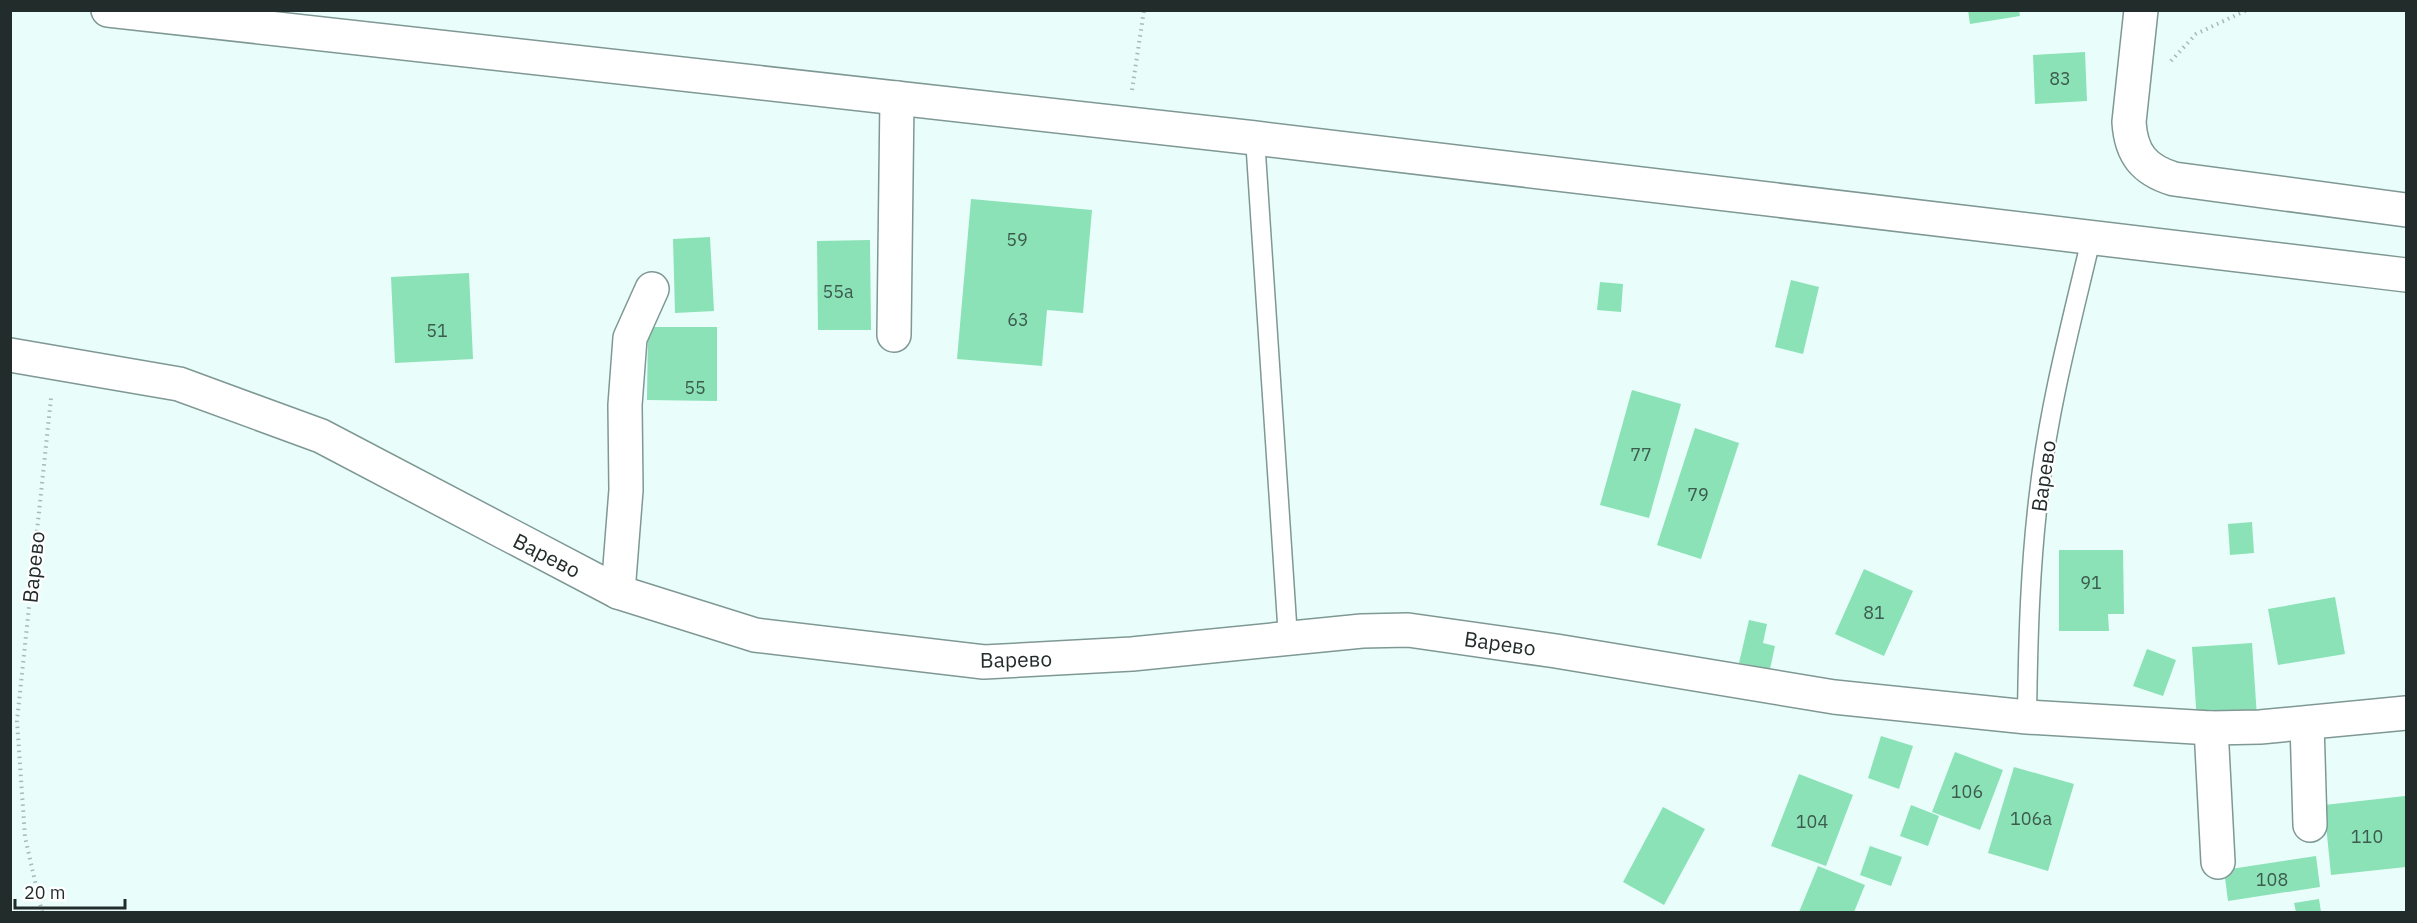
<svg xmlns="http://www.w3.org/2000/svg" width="2417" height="923" font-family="'IBM Plex Sans',sans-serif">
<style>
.building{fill:#8be2b7}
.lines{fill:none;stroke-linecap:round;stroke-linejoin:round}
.lane-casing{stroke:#7f9894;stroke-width:21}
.street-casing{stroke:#7f9894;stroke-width:36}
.path{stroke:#a8bab7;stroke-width:4;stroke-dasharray:1.5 4.5;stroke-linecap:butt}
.lane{stroke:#fff;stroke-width:18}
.street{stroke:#fff;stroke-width:33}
.labels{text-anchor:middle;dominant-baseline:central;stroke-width:4.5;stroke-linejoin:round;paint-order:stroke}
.number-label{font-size:18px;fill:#3c5a4e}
.street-label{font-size:21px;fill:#222c2b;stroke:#fff}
</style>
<rect width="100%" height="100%" fill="#e9fefb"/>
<!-- building -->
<g class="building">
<path d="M 1968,10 L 2019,10 L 2020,16 L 1970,24 Z"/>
<path d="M 2085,52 L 2087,101 L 2035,104 L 2033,55 Z"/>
<path d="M 971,199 L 1092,210 L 1083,313 L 1047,310 L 1042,366 L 957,359 Z"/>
<path d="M 710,237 L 714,311 L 675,313 L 673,239 Z"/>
<path d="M 870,240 L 871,330 L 818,330 L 817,241 Z"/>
<path d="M 469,273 L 473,359 L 395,363 L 391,277 Z"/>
<path d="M 1791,280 L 1819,287 L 1803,354 L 1775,347 Z"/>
<path d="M 1600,282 L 1623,284 L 1621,312 L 1597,310 Z"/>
<path d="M 648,327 L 717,327 L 717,401 L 647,400 Z"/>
<path d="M 1632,390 L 1681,404 L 1649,518 L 1600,505 Z"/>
<path d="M 1695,428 L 1739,443 L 1701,559 L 1657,545 Z"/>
<path d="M 2252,522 L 2254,553 L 2230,555 L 2228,524 Z"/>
<path d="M 2059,550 L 2123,550 L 2124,614 L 2108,614 L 2109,631 L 2059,631 Z"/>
<path d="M 1864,569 L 1913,591 L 1884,656 L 1835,634 Z"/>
<path d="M 2335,597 L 2345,654 L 2278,665 L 2268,609 Z"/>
<path d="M 1749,620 L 1767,624 L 1763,643 L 1775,646 L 1770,669 L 1739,663 Z"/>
<path d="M 2252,643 L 2257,717 L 2197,722 L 2192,647 Z"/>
<path d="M 2147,649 L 2176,660 L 2163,696 L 2133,686 Z"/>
<path d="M 1881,736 L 1913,746 L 1899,789 L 1868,778 Z"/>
<path d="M 1955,752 L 2003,770 L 1980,830 L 1932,812 Z"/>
<path d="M 2014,767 L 2074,784 L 2048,871 L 1988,853 Z"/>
<path d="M 1799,774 L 1853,795 L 1826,866 L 1771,846 Z"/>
<path d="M 2405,796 L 2406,867 L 2331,875 L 2324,805 Z"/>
<path d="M 1911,805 L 1939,816 L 1928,846 L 1900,836 Z"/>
<path d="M 1663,807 L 1705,829 L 1664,905 L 1623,882 Z"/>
<path d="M 1870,846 L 1902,857 L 1891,886 L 1860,875 Z"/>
<path d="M 2316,856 L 2320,887 L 2228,901 L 2224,870 Z"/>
<path d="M 1818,866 L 1865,885 L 1854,912 L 1799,912 Z"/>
<path d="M 2319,899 L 2321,912 L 2296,912 L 2294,903 Z"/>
</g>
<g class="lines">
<defs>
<g id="lane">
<path d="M 1255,138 L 1288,638"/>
<path d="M 2027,717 C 2028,639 2030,562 2040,485 C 2050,402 2072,320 2091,239"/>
</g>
<g id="street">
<path d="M 108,10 L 1255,138 L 2406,275"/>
<path d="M 2141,10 L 2129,122 C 2131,154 2144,170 2174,179 L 2406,210"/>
<path d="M 894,335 L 897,98"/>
<path d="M 10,355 L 179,384 L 321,436 L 618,592 L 755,635 L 984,662 L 1132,654 L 1362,631 L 1408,630 L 1556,651 L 1834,697 L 2027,717 L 2211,728 L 2260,727 L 2406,713"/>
<path d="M 618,592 L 626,490 L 625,405 L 630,338 L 652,289"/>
<path d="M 2307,723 L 2310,825"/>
<path d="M 2211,728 L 2218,862"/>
</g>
</defs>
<!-- lane casing -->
<use href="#lane" class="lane-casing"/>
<!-- street casing -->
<use href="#street" class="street-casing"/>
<!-- path -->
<g class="path">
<path d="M 2171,61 L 2196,34 L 2247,10"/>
<path d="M 1132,90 L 1144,10"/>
<path d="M 42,912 L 25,837 L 17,721 L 51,398"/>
</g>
<!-- lane -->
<use href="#lane" class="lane"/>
<!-- street -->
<use href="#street" class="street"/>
</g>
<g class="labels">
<!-- number labels -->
<g class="number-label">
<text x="2060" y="78">83</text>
<text x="1017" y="239">59</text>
<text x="838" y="291">55a</text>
<text x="1018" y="319">63</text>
<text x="437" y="330">51</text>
<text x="695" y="387">55</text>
<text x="1641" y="454">77</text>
<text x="1698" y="494">79</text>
<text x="2091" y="582">91</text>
<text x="1874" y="612">81</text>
<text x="1967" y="791">106</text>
<text x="2031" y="818">106a</text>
<text x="1812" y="821">104</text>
<text x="2367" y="836">110</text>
<text x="2272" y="879">108</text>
</g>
<!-- street labels -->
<g class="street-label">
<text transform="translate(2043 476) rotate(-82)">Варево</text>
<text transform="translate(547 555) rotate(27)">Варево</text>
<text transform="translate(33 567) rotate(-84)">Варево</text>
<text transform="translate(1500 643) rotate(8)">Варево</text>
<text transform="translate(1016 659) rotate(-1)">Варево</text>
</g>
</g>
<!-- border -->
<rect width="2417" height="923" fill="none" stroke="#222c2b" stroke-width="24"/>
<!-- scale -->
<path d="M15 899v9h110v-9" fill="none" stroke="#222c2b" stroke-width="3"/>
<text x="24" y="899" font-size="18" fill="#222c2b" stroke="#ffffff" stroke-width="4.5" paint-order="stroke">20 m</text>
</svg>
